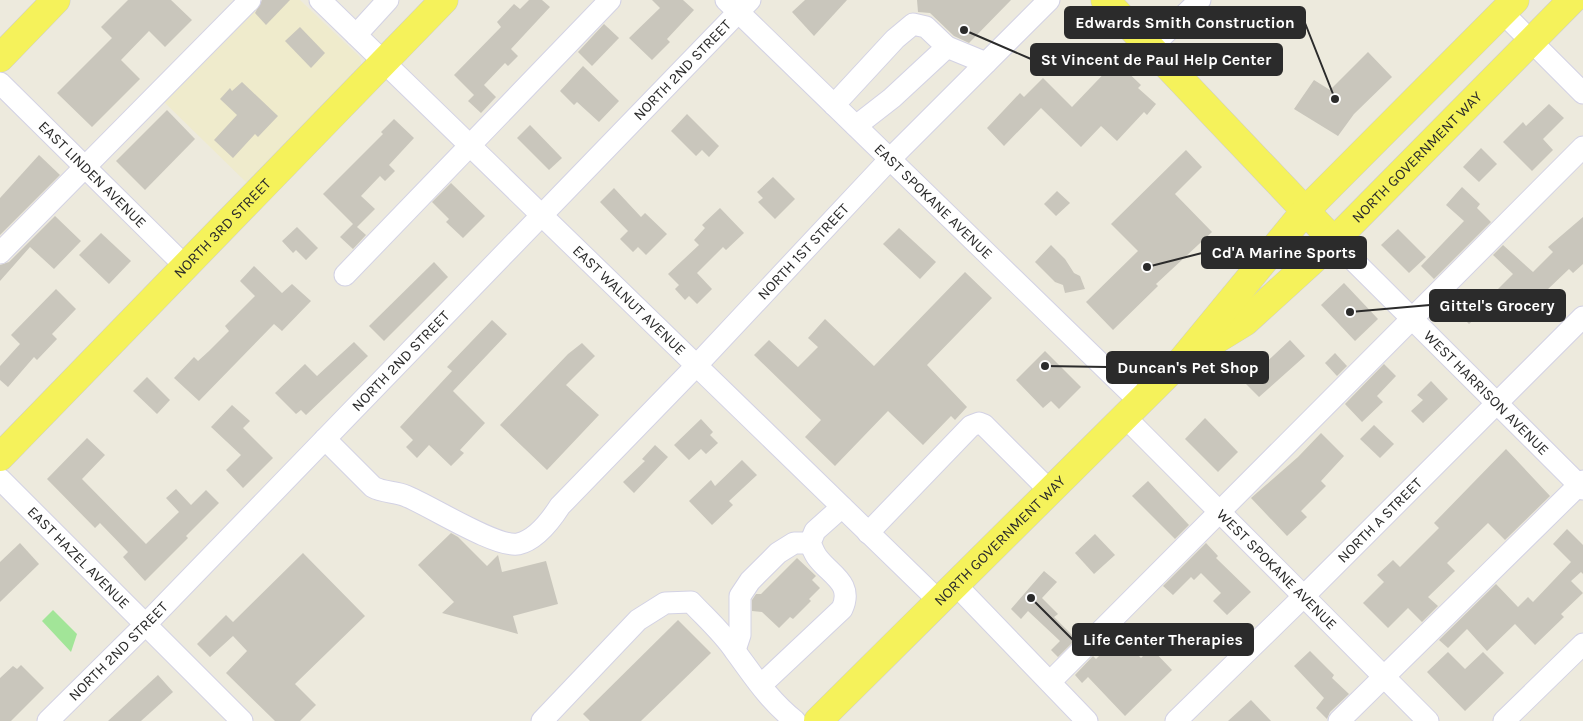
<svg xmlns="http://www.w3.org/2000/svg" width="1583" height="721" font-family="Karla,sans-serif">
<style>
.education{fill:#efebcc}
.green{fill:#a2e598}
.building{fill:#c9c6bc}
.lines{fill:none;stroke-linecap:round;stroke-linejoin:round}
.minor-casing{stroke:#d3d2e4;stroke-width:23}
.major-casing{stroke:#ccc;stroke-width:29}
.minor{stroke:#fff;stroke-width:21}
.major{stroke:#f5f25b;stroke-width:28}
.labels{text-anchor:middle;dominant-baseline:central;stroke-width:4.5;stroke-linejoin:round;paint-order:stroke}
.street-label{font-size:15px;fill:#2b2b2b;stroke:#fff}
.leader{fill:none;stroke:#2b2b2b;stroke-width:2}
.callout-dot{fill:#2b2b2b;stroke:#fff;stroke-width:2}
.callout{fill:#2b2b2b;stroke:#2b2b2b;stroke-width:2}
.callout-label{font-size:16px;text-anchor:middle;font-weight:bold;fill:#fff}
</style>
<rect width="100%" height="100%" fill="#edeadd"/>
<!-- education -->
<path class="education" d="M 263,0 L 300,0 L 360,57 L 362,68 L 248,184 L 163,101 Z"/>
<!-- green -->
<path class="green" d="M 53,610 L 77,634 L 71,652 L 42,621 Z"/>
<!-- building -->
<g class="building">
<path d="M 128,0 L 171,0 L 192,20 L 165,47 L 149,31 L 121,60 L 140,79 L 92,127 L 57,93 L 112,38 L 101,27 Z"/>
<path d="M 262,0 L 290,0 L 266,25 L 255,13 Z"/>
<path d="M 529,0 L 542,0 L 550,7 L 511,49 L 518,56 L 508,66 L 505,63 L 484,85 L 496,97 L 481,113 L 468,101 L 474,95 L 454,75 L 501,27 L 497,22 L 514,4 L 520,9 Z"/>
<path d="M 652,0 L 683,0 L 694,10 L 667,39 L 670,42 L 652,60 L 629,38 L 660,8 Z"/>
<path d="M 805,0 L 847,0 L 814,36 L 792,12 Z"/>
<path d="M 917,0 L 1011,0 L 969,43 L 954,36 L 930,13 L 918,12 Z"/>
<path d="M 604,24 L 619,38 L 592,66 L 578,52 Z"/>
<path d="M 300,27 L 325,53 L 311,68 L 285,41 Z"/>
<path d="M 1368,52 L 1392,77 L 1354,114 L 1338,136 L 1294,109 L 1314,80 L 1330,90 Z"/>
<path d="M 1116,61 L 1141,85 L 1138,88 L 1156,104 L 1147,115 L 1144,112 L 1117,141 L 1101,126 L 1081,147 L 1041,108 L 1004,146 L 987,128 L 1020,93 L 1024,97 L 1043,78 L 1072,107 Z"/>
<path d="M 583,66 L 619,101 L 599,122 L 577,102 L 574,105 L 560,91 Z"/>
<path d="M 242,82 L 278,116 L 258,137 L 255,134 L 233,158 L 214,140 L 237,115 L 220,99 L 230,88 L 232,91 Z"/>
<path d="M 1549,104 L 1564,118 L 1543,139 L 1553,150 L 1532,171 L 1503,142 L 1523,122 L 1526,126 Z"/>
<path d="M 167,110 L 195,139 L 145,190 L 116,161 Z"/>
<path d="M 687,114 L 719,146 L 709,157 L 702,150 L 696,156 L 671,131 Z"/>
<path d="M 394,119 L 414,138 L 389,165 L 395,171 L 385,181 L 380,176 L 361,196 L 375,209 L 357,227 L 366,235 L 353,249 L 340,237 L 353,224 L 323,194 L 383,134 L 381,132 Z"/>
<path d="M 530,125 L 562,158 L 549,170 L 517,138 Z"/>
<path d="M 1481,148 L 1497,164 L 1479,182 L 1463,167 Z"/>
<path d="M 1186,150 L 1202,167 L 1175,194 L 1212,232 L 1156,284 L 1158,286 L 1113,330 L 1086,302 L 1138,251 L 1111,224 Z"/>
<path d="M 39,155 L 60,175 L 0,235 L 0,198 Z"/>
<path d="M 773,177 L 795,199 L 775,219 L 758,202 L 763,198 L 757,192 Z"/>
<path d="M 451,183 L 485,216 L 463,238 L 446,222 L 449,219 L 432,202 Z"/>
<path d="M 1462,187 L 1480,204 L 1477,208 L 1491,222 L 1434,279 L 1421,266 L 1464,221 L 1446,205 Z"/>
<path d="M 614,188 L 641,217 L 645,213 L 667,234 L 646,255 L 638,247 L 633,252 L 620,239 L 628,231 L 600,202 Z"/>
<path d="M 1057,191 L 1070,203 L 1056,216 L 1044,204 Z"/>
<path d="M 720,208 L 744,233 L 726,250 L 723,247 L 697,273 L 712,289 L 697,304 L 689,296 L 685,300 L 675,289 L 679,285 L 668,274 L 699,245 L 694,240 L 705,228 L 702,225 Z"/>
<path d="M 55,216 L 81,241 L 54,269 L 30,247 L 0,281 L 0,265 L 9,262 Z"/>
<path d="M 1583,217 L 1583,264 L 1573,273 L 1569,269 L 1524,312 L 1521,310 L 1515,316 L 1493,294 L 1513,274 L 1493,255 L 1503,245 L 1533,272 L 1553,252 L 1548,247 Z"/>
<path d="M 297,227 L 318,248 L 306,260 L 296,250 L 293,253 L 282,241 Z"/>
<path d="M 899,228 L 936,262 L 920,279 L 883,244 Z"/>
<path d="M 1398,229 L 1426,257 L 1409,273 L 1381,245 Z"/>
<path d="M 101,233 L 131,261 L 109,284 L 79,255 Z"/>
<path d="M 1051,245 L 1065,259 L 1074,273 L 1080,276 L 1085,289 L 1065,293 L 1063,285 L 1055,282 L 1035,262 Z"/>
<path d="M 434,262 L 448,277 L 384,341 L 369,326 Z"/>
<path d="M 254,266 L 282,293 L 292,284 L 311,301 L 282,331 L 274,324 L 199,401 L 174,378 L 194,357 L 198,361 L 209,351 L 229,331 L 225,326 L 255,296 L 240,281 Z"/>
<path d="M 965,272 L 992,298 L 927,365 L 967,407 L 955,420 L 951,416 L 923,445 L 888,411 L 835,466 L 805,437 L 821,420 L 754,355 L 769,340 L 798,367 L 818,347 L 808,338 L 825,319 L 874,366 Z"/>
<path d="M 1344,283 L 1378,319 L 1355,341 L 1321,305 Z"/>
<path d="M 56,289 L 76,309 L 52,334 L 57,339 L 37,360 L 34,357 L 8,387 L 0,380 L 0,366 L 20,344 L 11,335 Z"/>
<path d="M 1474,300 L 1484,310 L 1469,324 L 1459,314 Z"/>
<path d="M 492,320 L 507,334 L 453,391 L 485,423 L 460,450 L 464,453 L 451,466 L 429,445 L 417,458 L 406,447 L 413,440 L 400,427 L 452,371 L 447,367 Z"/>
<path d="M 1290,340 L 1305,356 L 1259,397 L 1242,380 L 1257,366 L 1260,368 Z"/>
<path d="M 354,342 L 368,356 L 306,415 L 301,410 L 296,414 L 275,393 L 305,364 L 317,376 Z"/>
<path d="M 582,343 L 595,356 L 566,385 L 599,415 L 547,470 L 500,425 L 568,354 Z"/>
<path d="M 1045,351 L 1081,387 L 1059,409 L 1051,401 L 1043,408 L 1016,380 Z"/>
<path d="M 1335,353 L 1347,366 L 1337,376 L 1325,363 Z"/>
<path d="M 1384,364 L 1396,376 L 1377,396 L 1383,402 L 1362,422 L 1345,404 Z"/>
<path d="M 147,377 L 170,400 L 157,414 L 133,391 Z"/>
<path d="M 1431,381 L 1448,399 L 1423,423 L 1411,411 L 1423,400 L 1417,395 Z"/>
<path d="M 232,405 L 250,421 L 243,428 L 273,458 L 243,488 L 226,470 L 241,455 L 211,427 Z"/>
<path d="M 1205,418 L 1238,452 L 1218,472 L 1185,439 Z"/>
<path d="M 701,419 L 713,432 L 710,435 L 718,443 L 706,454 L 701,449 L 689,460 L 674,445 Z"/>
<path d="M 1374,425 L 1394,444 L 1380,458 L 1360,439 Z"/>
<path d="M 1321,433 L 1344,456 L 1321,481 L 1326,486 L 1301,511 L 1307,517 L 1287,536 L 1251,498 L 1298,457 Z"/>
<path d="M 87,438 L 105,455 L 82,479 L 146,544 L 179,512 L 166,498 L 176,489 L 191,505 L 206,490 L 219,503 L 186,536 L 188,538 L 145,581 L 123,557 L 128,552 L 100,523 L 95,528 L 47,479 Z"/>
<path d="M 655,445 L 668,457 L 634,493 L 623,482 L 645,461 L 642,459 Z"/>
<path d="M 1506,449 L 1550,496 L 1505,540 L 1488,523 L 1447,563 L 1455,571 L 1428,597 L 1438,606 L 1422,622 L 1408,608 L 1388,628 L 1363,603 L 1384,582 L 1377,575 L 1393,560 L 1400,567 L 1439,528 L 1434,523 Z"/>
<path d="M 742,460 L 757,475 L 729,501 L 733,505 L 712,525 L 689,501 L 711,480 L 715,486 Z"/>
<path d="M 1148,481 L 1189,525 L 1175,539 L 1132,496 Z"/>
<path d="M 1567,529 L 1583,545 L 1583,574 L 1581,572 L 1571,581 L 1583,593 L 1561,614 L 1564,617 L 1535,645 L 1515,624 L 1487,651 L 1467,629 L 1448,648 L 1439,640 L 1496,584 L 1518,607 L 1528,597 L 1533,602 L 1571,562 L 1553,544 Z"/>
<path d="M 451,533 L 458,537 L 487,566 L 498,555 L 502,572 L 546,561 L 558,604 L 513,616 L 518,634 L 442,613 L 454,602 L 418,565 Z"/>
<path d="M 1095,534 L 1115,555 L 1094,574 L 1075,553 Z"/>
<path d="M 20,543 L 39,564 L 0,602 L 0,562 Z"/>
<path d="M 1206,543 L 1218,556 L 1216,558 L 1251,592 L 1227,615 L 1213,601 L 1221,593 L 1201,573 L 1194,580 L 1191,577 L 1173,595 L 1163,586 Z"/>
<path d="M 303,553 L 365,616 L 295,684 L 316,705 L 300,721 L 275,721 L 226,673 L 247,651 L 233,636 L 210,657 L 197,644 L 226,615 L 233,622 Z"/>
<path d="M 797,558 L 816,576 L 812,580 L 820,588 L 809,599 L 811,601 L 793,619 L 790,617 L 779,628 L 762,612 L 752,611 L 752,600 L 756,594 L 761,594 Z"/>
<path d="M 1044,571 L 1057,582 L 1042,598 L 1058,614 L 1054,617 L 1076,639 L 1058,657 L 1051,650 L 1060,641 L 1028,611 L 1021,619 L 1011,609 Z"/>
<path d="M 678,620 L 711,653 L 641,721 L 590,721 L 583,714 Z"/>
<path d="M 1119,636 L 1141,658 L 1151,648 L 1172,670 L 1125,716 L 1088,677 L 1082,683 L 1075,675 L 1093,656 L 1096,659 Z"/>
<path d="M 1310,651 L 1334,675 L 1332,678 L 1349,694 L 1330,712 L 1327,719 L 1316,708 L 1324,698 L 1294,666 Z"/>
<path d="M 1448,652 L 1465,669 L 1483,652 L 1504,673 L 1465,711 L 1427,672 Z"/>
<path d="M 21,665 L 44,688 L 11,721 L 0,721 L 0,678 L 13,666 L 17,669 Z"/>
<path d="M 158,675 L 173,692 L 141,721 L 108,721 Z"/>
<path d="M 1251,700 L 1271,721 L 1228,721 Z"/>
</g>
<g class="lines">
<defs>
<g id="minor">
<path id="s1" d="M 320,0 L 939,601"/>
<path id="s2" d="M 726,0 L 1140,402"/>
<path d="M 1502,12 L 1583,93"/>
<path d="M 356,35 L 388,0"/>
<path d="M 947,47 L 986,63"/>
<path d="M 1151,47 L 1200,0"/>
<path id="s3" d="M 0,83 L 185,266"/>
<path d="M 834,105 L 895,39 L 913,24 L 926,27 L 947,47 L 892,98 L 856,126"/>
<path id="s4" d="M 1334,241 L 1583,489"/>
<path d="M 0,253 L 250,0"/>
<path d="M 345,275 L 610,0"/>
<path id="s5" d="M 1125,417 L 1428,721"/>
<path id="s6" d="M 325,439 L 373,487 C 384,493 395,491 406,496 C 429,505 496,548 518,544 C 536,540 551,520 560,506 L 696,366 L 890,159 L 1049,0"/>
<path id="s7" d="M 0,479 L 242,721"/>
<path d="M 868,533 L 971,426 L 979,423 L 984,425 L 1050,491"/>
<path d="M 955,584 L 1087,721"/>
<path d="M 735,650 L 740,635 L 740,596 L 750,581 L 778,553 L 794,543 L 810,543"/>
<path d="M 1050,682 L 1583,147"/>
<path d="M 761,685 L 842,609 C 854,583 830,575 817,557 C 814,553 812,547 810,543 L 815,531 L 842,507"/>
<path id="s8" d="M 48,721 L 146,624 L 750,0"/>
<path d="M 542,721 L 638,620 L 665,603 L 691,602 C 706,618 723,633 735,651 C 755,678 768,699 795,721"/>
<path id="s9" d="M 1176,721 L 1303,597 L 1583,317"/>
<path d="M 1339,721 L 1583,481"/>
<path d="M 1504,721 L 1583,644"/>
</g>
<g id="major">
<path d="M 1105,0 L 1334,241"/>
<path d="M 0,58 L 56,0"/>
<path id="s10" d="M 1201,349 L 1245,322 L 1334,241 L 1572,0"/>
<path id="s11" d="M 0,457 L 444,0"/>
<path id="s12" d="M 818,721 L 1183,359 L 1305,211 L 1515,0"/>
</g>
</defs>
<!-- minor casing -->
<use href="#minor" class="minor-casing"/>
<!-- major casing -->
<use href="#major" class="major-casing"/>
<!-- minor -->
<use href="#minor" class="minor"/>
<!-- major -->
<use href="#major" class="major"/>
</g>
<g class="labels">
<!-- street labels -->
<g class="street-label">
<text stroke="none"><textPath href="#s8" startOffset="909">NORTH 2ND STREET</textPath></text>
<text stroke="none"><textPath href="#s10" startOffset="290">NORTH GOVERNMENT WAY</textPath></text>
<text stroke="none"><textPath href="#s3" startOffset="130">EAST LINDEN AVENUE</textPath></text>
<text stroke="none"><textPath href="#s2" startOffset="289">EAST SPOKANE AVENUE</textPath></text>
<text stroke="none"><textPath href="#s11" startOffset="319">NORTH 3RD STREET</textPath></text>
<text stroke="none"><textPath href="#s6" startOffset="635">NORTH 1ST STREET</textPath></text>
<text stroke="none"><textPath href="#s1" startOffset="431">EAST WALNUT AVENUE</textPath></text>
<text stroke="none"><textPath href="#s8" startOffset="504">NORTH 2ND STREET</textPath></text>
<text stroke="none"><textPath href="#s4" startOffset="215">WEST HARRISON AVENUE</textPath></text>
<text stroke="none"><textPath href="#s9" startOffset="286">NORTH A STREET</textPath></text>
<text stroke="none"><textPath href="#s12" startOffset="256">NORTH GOVERNMENT WAY</textPath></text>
<text stroke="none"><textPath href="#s7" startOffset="111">EAST HAZEL AVENUE</textPath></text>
<text stroke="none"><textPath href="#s5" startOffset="215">WEST SPOKANE AVENUE</textPath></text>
<text stroke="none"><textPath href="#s8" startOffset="99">NORTH 2ND STREET</textPath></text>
</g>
</g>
<!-- callouts -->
<path class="leader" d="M1335 99L1305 23M964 30L1031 59M1147 267L1202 253M1350 312L1430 305M1045 366L1107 367M1031 598L1073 640"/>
<g class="callout-dot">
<circle cx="1335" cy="99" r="5"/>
<circle cx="964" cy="30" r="5"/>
<circle cx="1147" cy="267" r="5"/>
<circle cx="1350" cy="312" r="5"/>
<circle cx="1045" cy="366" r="5"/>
<circle cx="1031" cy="598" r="5"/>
</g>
<g class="callout">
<rect x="1065" y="7" width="240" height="31" rx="5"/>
<rect x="1031" y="44" width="251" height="31" rx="5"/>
<rect x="1202" y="237" width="164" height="31" rx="5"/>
<rect x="1430" y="290" width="135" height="31" rx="5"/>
<rect x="1107" y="352" width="161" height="31" rx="5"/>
<rect x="1073" y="624" width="180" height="31" rx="5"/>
</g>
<g class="callout-label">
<text x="1185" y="28">Edwards Smith Construction</text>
<text x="1156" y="65">St Vincent de Paul Help Center</text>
<text x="1284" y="258">Cd'A Marine Sports</text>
<text x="1497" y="311">Gittel's Grocery</text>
<text x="1188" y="373">Duncan's Pet Shop</text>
<text x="1163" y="645">Life Center Therapies</text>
</g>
</svg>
